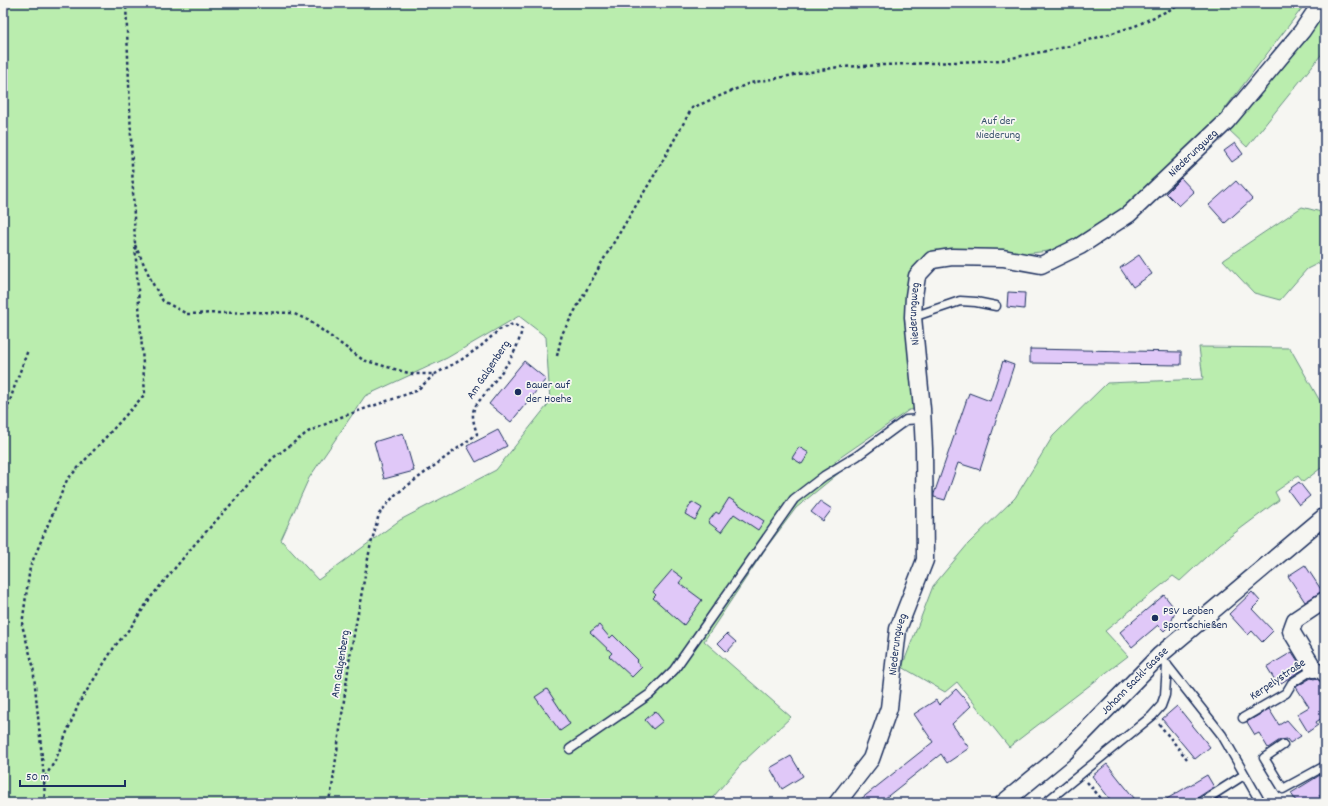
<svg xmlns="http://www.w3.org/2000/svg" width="1328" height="806" font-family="Dekko,sans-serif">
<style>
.green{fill:#baedae;stroke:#6a8e86;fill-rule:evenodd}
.building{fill:#e0c8f8;stroke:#1b2f5e}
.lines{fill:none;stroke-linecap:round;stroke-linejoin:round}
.service-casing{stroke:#1b2f5e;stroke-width:11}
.minor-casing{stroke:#1b2f5e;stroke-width:19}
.path{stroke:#1b2f5e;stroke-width:2.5;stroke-dasharray:3 3;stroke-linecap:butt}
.service{stroke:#f6f6f2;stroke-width:8}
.minor{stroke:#f6f6f2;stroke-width:16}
.poi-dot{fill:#1b2f5e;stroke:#f6f6f2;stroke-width:1.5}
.labels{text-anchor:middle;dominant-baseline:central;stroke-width:3.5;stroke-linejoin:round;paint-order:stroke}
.park-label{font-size:12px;fill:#3b556e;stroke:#f6f6f2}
.street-label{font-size:12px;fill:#1b2f5e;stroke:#f6f6f2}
.poi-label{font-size:12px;fill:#1b2f5e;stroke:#f6f6f2;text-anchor:start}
</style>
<rect width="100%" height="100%" fill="#f6f6f2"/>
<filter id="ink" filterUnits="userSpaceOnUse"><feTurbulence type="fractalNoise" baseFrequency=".025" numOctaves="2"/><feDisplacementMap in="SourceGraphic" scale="8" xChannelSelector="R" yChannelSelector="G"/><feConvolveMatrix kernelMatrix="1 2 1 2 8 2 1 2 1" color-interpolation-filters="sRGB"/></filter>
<g filter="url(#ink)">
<!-- green -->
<g class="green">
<path d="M 3,3 L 1306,3 L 1217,119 L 1135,200 L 1057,250 L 1023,254 L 929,253 L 932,260 L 918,276 L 922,409 L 909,410 L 835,461 L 840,472 L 796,508 L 766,548 L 704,641 L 791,717 L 743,762 L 708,803 L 3,803 ZM 519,316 L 546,337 L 550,402 L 496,470 L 400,520 L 318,580 L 281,540 L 309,478 L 365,396 L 447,358 Z"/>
<path d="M 1325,6 L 1325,50 L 1247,147 L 1228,129 Z"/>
<path d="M 1302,207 L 1325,213 L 1325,260 L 1307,269 L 1280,300 L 1254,293 L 1223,260 Z"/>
<path d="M 1199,347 L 1290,348 L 1325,410 L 1325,465 L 1303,482 L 1298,476 L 1275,492 L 1279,500 L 1220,544 L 1180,581 L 1173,576 L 1105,631 L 1128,656 L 1009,747 L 957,682 L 945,692 L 902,667 L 933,586 L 968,544 L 1015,498 L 1053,436 L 1107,383 L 1203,379 Z"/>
</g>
<!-- building -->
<g class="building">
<path d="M 1235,143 L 1243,154 L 1232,162 L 1224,151 Z"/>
<path d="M 1181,178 L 1194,192 L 1179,206 L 1166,193 Z"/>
<path d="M 1236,181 L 1252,199 L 1225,223 L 1209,205 Z"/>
<path d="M 1139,255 L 1152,274 L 1133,287 L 1120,268 Z"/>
<path d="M 1008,292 L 1025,293 L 1024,309 L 1007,307 Z"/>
<path d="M 1030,349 L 1181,352 L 1181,365 L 1030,363 Z"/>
<path d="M 524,361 L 546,379 L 511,422 L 489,404 Z"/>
<path d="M 1003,361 L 1014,365 L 980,470 L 958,463 L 945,500 L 934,497 L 934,494 L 969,393 L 990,401 Z"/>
<path d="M 498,430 L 507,446 L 476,462 L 467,446 Z"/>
<path d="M 403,433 L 414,471 L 384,479 L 374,442 Z"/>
<path d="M 799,447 L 809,453 L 802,464 L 792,458 Z"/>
<path d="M 1299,482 L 1310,496 L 1299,505 L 1288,490 Z"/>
<path d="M 729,498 L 764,521 L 758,530 L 734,514 L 721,532 L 708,522 L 716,512 L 719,514 Z"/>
<path d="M 820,501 L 832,509 L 823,521 L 811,512 Z"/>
<path d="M 692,502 L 702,508 L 695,520 L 685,514 Z"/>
<path d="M 1305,565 L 1322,591 L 1305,602 L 1288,576 Z"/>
<path d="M 672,570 L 683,578 L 679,583 L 702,600 L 684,625 L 653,598 L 656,595 L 653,592 Z"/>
<path d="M 1252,592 L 1260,601 L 1252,609 L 1273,631 L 1262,642 L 1252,631 L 1248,635 L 1229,614 Z"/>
<path d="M 1164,595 L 1176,610 L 1170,625 L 1164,631 L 1158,625 L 1132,647 L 1120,632 Z"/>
<path d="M 599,625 L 610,638 L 613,635 L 638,660 L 636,662 L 642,667 L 632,677 L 609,656 L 612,653 L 590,632 Z"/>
<path d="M 727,634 L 736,642 L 727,652 L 718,643 Z"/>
<path d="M 1292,652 L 1303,669 L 1278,685 L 1267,667 Z"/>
<path d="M 1311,678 L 1314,679 L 1316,678 L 1325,685 L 1325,716 L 1316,722 L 1318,725 L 1308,732 L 1297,714 L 1309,707 L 1296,687 Z"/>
<path d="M 547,689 L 570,724 L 560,731 L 535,697 Z"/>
<path d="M 956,689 L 971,706 L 952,724 L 969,748 L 947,763 L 941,754 L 879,803 L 856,803 L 933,742 L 914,714 L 936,700 L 939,705 Z"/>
<path d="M 1177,706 L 1210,747 L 1195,759 L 1162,719 Z"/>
<path d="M 1269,709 L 1279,725 L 1287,720 L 1301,736 L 1290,743 L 1287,739 L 1280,740 L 1268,748 L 1259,733 L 1255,735 L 1247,722 Z"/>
<path d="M 655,711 L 663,721 L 653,729 L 645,720 Z"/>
<path d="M 791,756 L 803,776 L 782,789 L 770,768 Z"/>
<path d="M 1107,764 L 1138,803 L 1113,803 L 1092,776 Z"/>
<path d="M 1325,772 L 1325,792 L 1319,795 L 1324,803 L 1297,803 L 1291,793 Z"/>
<path d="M 1207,775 L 1214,787 L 1197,798 L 1195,803 L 1160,803 Z"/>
<path d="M 1220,797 L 1224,803 L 1210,803 Z"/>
</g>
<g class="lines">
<defs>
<g id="service">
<path d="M 913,317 L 960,301 L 976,302 L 996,306"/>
<path d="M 1166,664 L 1222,735 L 1261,803"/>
<path d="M 1243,718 L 1286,693 L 1292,683 L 1314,669 L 1325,679"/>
<path d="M 1283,745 L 1264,758 L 1283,789 L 1325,766"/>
<path d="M 570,749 L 650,694 L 674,670 L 794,499 L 824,476 L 857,456 L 906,420 L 922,419"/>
<path d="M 1045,803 L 1152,716 L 1161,706 L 1165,695 L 1167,665"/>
<path d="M 1200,803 L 1244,775"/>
</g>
<g id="minor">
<path d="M 1314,669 L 1291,631 L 1295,620 L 1325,600"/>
<path id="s1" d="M 837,803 L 871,759 L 889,708 L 898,629 L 925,560 L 924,449 L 922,409 L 913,317 L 914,296 L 917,276 L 932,260 L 952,257 L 1003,258 L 1041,265 L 1080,246 L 1129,214 L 1227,121 L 1302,31 L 1321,3"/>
<path id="s2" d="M 1003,803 L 1065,752 L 1160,655 L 1325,516"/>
</g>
</defs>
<!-- service casing -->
<use href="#service" class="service-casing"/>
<!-- minor casing -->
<use href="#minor" class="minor-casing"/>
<!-- path -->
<g class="path">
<path d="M 135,245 L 153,284 L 163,301 L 187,314 L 254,312 L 292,313 L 308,320 L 363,360 L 412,374 L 435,374 L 461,360 L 481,346 L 499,330 L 513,324 L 522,329 C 516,358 501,371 485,394 C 481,399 476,404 474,409 C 471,416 475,427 477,434 L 395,495 L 379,514 L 370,548 L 350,656 L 332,788 L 328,803"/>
<path d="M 557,356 L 562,334 L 602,262 L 658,169 L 692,108 L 750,83 L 838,67 L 1002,60 L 1066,47 L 1135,26 L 1178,6 L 1181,3"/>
<path d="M 3,423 L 15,385 L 28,350"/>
<path d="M 1159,724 L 1187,759"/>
<path d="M 45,777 L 55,761 L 79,703 L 115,646 L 131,627 L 151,597 L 194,545 L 273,458 L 308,432 L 341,417 L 416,391 L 434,375"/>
<path d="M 1087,782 L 1105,803"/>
<path d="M 45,803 L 44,778 L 33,665 L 22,625 L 30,567 L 67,480 L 145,394 L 135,245 L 126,3"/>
</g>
<!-- service -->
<use href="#service" class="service"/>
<!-- minor -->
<use href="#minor" class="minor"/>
</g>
</g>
<!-- markers -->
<g class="poi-dot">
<circle cx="518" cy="392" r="4"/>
<circle cx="1155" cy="618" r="4"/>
</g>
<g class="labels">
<!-- park labels -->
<g class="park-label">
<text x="998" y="121">Auf der<tspan x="998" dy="14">Niederung</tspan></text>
</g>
<!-- street labels -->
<g class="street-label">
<text stroke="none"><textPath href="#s1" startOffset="870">Niederungweg</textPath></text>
<text stroke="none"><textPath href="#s1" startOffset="510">Niederungweg</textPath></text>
<text transform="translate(489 370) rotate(-56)">Am Galgenberg</text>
<text stroke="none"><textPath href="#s1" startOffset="174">Niederungweg</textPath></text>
<text transform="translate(341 664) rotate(-81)">Am Galgenberg</text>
<text transform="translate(1278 680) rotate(-34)">Kerpelystraße</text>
<text stroke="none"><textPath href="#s2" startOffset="180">Johann Sackl-Gasse</textPath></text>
</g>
<!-- poi labels -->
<g class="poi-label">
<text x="526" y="385">Bauer auf<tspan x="526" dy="14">der Hoehe</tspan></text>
<text x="1163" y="611">PSV Leoben<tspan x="1163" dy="14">Sportschießen</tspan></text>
</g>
</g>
<!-- margin -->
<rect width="1328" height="806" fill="none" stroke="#f6f6f2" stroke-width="16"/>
<rect x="8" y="8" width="1312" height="790" fill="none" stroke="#1b2f5e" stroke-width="1.5" filter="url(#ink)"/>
<!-- scale -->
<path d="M20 780v6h105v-6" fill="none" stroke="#1b2f5e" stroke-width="2"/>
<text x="26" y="780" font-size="12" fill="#1b2f5e" stroke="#f6f6f2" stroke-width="3" paint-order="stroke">50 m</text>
</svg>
